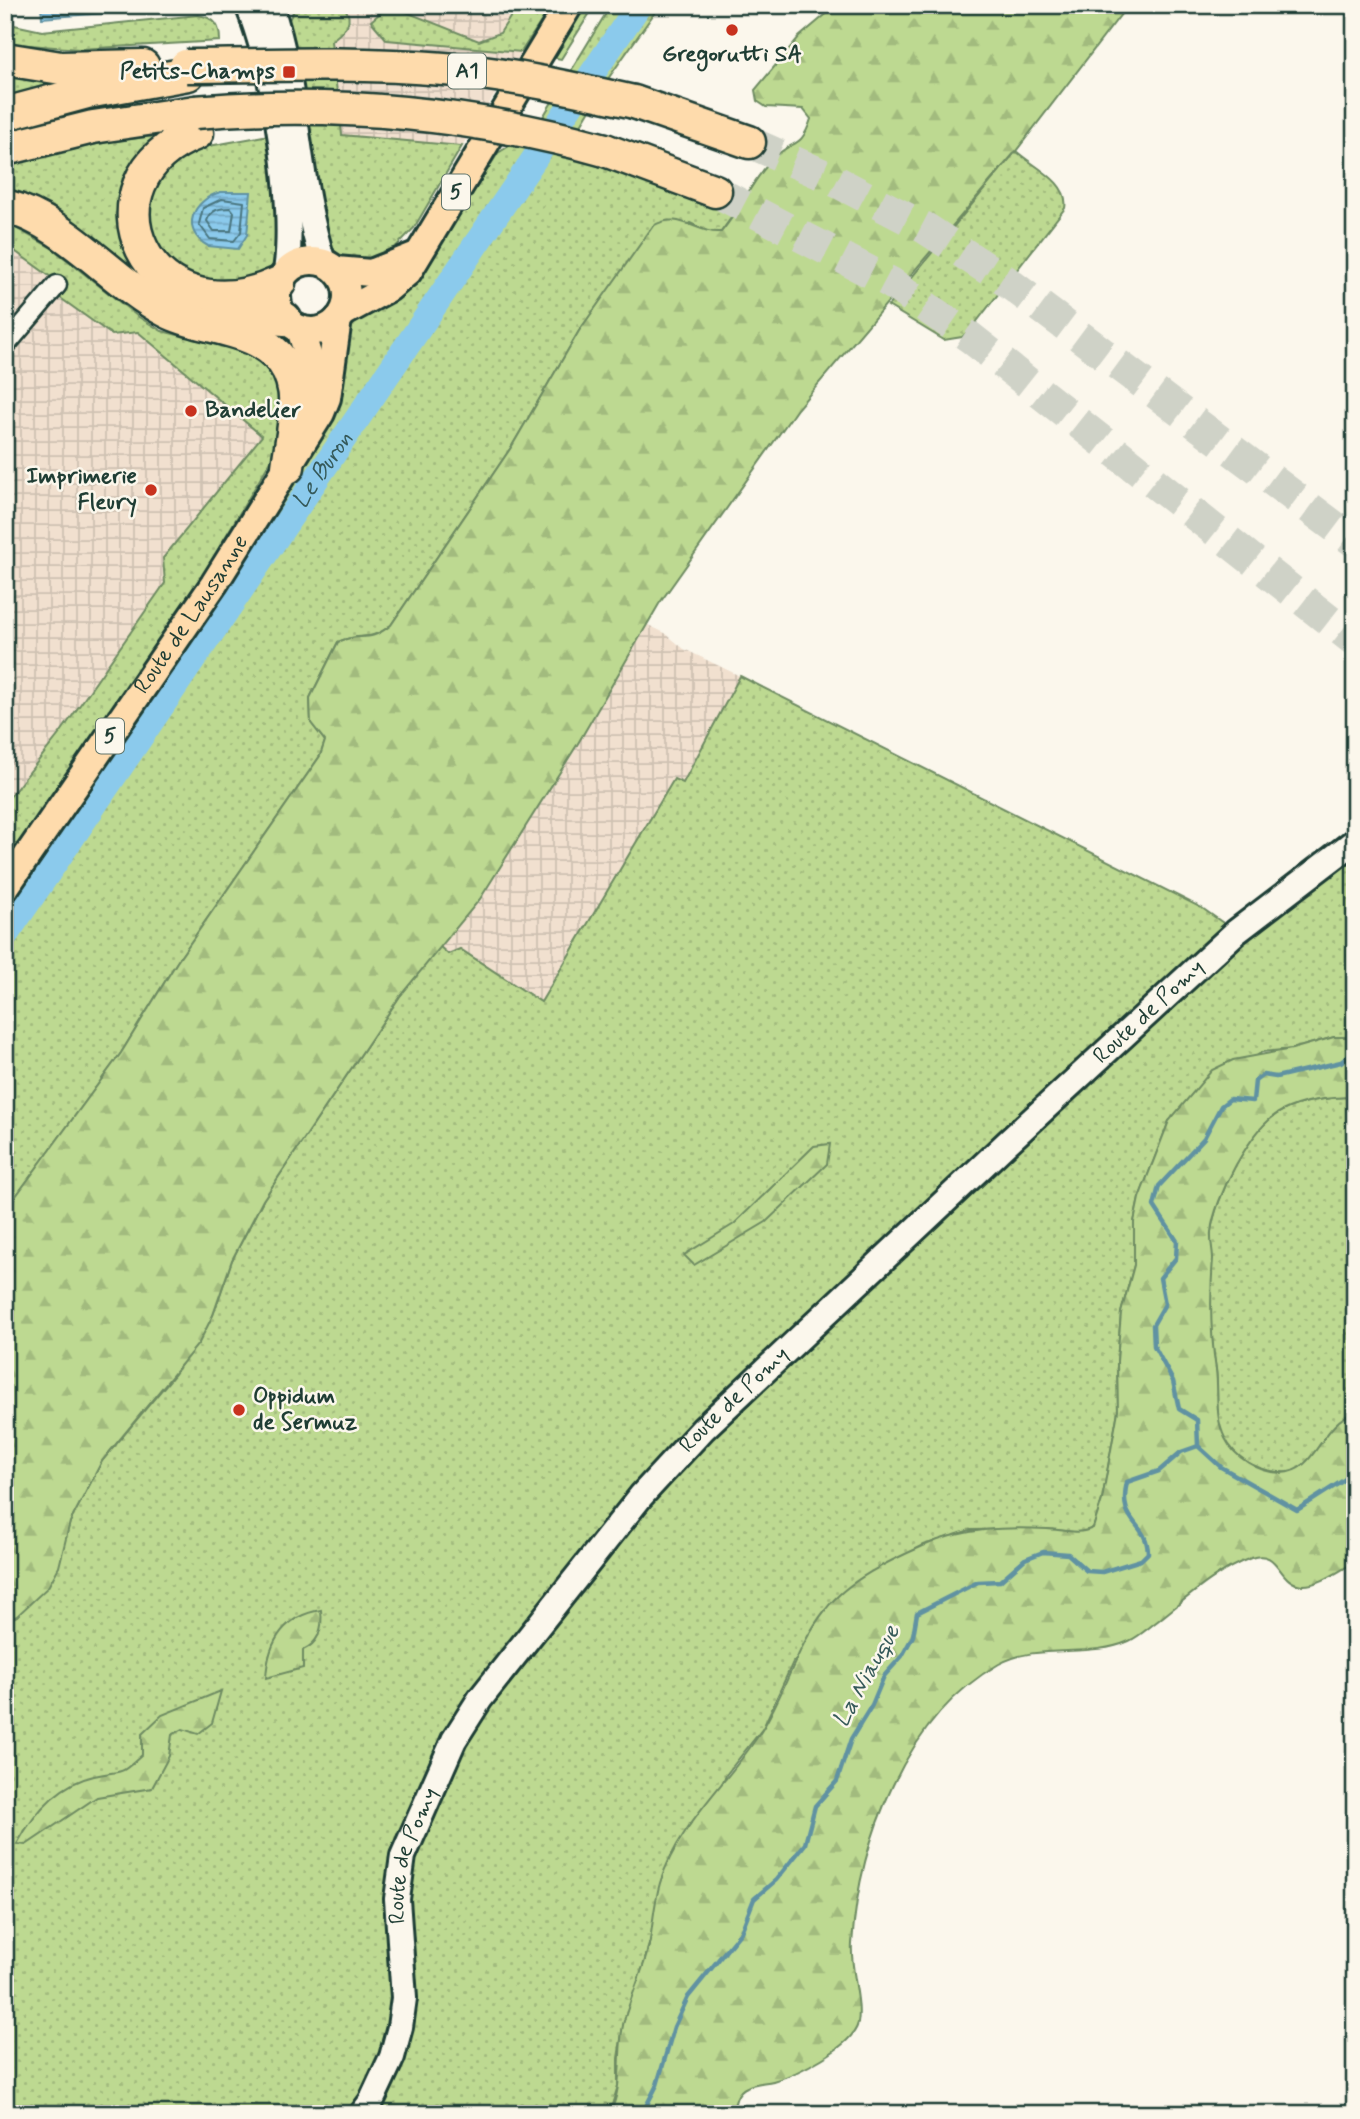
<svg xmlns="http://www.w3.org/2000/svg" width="1360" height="2119" font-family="Mynerve,sans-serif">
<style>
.industrial{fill:url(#industrial-grid)}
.grass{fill:url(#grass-dots);stroke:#6e8b62;stroke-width:2}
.forest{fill:url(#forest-firs);stroke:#6e8b62;stroke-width:2}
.water{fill:url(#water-rules);stroke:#6092a2;stroke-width:2}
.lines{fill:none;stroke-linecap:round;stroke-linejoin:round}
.shore{stroke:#4a757e;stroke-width:2}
.stream{stroke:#6092a2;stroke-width:4.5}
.river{stroke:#8bcaec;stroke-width:26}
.highway-tunnel{stroke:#cfd2c7;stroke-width:32;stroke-dasharray:32 16;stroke-linecap:butt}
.street-casing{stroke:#1f3d34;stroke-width:23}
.secondary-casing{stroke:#1f3d34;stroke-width:30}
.primary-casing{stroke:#1f3d34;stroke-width:32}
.highway-casing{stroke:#1f3d34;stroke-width:37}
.street{stroke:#fbf7ec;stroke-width:18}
.secondary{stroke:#fbf7ec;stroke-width:24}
.primary{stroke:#fedbac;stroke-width:26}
.highway{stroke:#fedbac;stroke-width:32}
.highway-bridge-casing{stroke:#1f3d34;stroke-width:37;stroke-linecap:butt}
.highway-bridge{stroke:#fedbac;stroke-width:32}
.poi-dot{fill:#c8321e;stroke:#fbf7ec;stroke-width:2.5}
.labels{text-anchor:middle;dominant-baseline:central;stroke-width:5;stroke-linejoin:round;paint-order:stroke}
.shield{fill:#fbf7ec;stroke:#61756b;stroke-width:2}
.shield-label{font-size:21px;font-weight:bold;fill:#1f3d34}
.poi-label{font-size:23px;font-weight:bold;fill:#1f3d34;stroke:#fbf7ec;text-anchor:end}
.street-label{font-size:23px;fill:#1f3d34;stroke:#fbf7ec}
.water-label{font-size:24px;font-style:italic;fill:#355959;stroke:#fbf7ec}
</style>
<defs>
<pattern id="industrial-grid" width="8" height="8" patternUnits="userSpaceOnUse" patternTransform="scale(1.75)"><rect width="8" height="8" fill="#f1e0cf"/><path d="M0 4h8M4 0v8" fill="none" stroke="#cec1b2"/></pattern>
<pattern id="grass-dots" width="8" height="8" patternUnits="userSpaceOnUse" patternTransform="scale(1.75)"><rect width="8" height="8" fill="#bdd991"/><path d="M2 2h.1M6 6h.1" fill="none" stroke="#a2bb7e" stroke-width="1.8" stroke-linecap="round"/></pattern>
<pattern id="forest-firs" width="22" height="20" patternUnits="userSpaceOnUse" patternTransform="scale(1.75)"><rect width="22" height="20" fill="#bdd991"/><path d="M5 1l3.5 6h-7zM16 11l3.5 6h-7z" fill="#a2bb7e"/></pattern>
<pattern id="water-rules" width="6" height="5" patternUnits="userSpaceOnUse" patternTransform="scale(1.75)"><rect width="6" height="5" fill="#8bcaec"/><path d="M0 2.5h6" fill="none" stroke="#71a5c0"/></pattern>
</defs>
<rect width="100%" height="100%" fill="#fbf7ec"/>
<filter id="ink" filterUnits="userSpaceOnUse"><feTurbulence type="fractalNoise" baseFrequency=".0143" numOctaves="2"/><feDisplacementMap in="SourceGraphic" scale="14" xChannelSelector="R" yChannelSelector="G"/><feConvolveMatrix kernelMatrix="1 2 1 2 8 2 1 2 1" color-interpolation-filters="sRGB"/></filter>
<g filter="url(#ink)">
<!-- industrial -->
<g class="industrial">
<path d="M 343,5 L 552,5 L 462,146 L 342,135 L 331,40 L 348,26 L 350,19 Z"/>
<path d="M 5,244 L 66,289 L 60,297 L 111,334 L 138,332 L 262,436 L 163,558 L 165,583 L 61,732 L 5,803 Z"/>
<path d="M 646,624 L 665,633 L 684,649 L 740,676 L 683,783 L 674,779 L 541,1002 L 461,949 L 448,954 L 439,946 L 480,899 L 494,877 L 577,745 Z"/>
</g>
<!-- grass -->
<g class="grass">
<path d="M 297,5 L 343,5 C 356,22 345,30 331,41 L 342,135 L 462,146 L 414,228 L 383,260 L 346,261 L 328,245 L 286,25 Z"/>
<path d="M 389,5 L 399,5 L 401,10 L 479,41 L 500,33 L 518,5 L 552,5 L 521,52 L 387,40 L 371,21 Z"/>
<path d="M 583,5 L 595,5 L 561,59 L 551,57 Z"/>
<path d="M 611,5 L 660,5 L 610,76 L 572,140 L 715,191 L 741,204 L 721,232 L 711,233 L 690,223 L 612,286 L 579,331 L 512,446 L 391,625 C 367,644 361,631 338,642 L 310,698 L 311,723 L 325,741 L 320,756 L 177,962 L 121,1053 L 5,1211 L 5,904 L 286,485 L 291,487 L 314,448 L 351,323 L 423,263 L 428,265 L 498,153 L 535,130 Z"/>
<path d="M 198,15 C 215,18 220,25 220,41 L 79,49 L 5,43 L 5,23 L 42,31 Z"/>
<path d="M 5,66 L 67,78 L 5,98 Z"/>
<path d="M 171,134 L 128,195 L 187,307 L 5,198 L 5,165 L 106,142 Z"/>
<path d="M 269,135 C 275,175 292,243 267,276 L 211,284 L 172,268 L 148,229 L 151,193 L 163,171 L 198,148 Z"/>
<path d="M 1016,151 C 1032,166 1070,182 1065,208 L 971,329 L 962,337 L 944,340 L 888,306 Z"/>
<path d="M 5,222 L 52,248 L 137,316 L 162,331 L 206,342 L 245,344 L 286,379 L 279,447 L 220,546 L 203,582 L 5,873 L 5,803 L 61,732 L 165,583 L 163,558 L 262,436 L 138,332 L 112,335 L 59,297 L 66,288 L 5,244 Z"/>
<path d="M 740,676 L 1202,908 L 1236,932 L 1355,841 L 1355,1037 L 1334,1037 L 1292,1049 L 1262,1052 L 1169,1121 L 1139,1198 L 1134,1222 L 1134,1265 L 1121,1313 L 1117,1361 L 1118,1411 L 1102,1500 L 1093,1528 L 1082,1533 L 1048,1529 L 970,1530 L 924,1545 L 884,1566 L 793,1662 L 763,1728 L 726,1775 L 649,1944 L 639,1983 L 624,2021 L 618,2058 L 618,2086 L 609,2114 L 5,2114 L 5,1621 L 17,1616 L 64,1542 L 70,1522 L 102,1461 L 175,1374 L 213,1315 L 232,1260 L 263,1200 L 400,996 L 439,946 L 448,954 L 460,949 L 541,1002 L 674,779 L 683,783 Z"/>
<path d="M 1355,1097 L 1355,1412 C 1332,1420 1309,1471 1291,1472 C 1265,1474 1236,1462 1224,1438 C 1214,1417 1219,1392 1216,1369 C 1211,1339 1209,1310 1210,1279 C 1210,1272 1212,1266 1212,1258 C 1212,1250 1210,1241 1211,1232 C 1215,1198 1250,1126 1282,1111 C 1305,1100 1330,1097 1355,1097 Z"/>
</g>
<!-- forest -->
<g class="forest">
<path d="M 837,5 L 1128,5 L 1016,151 L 797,409 L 659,604 L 577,745 L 480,899 L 400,996 L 263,1200 L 232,1260 L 213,1315 L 199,1343 L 102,1461 L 70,1522 L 59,1567 L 48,1587 L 17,1616 L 5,1621 L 5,1211 L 121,1053 L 177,962 L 320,756 L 325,741 L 311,723 L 310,698 L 338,642 C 361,631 367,645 391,625 L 512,446 L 579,331 L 653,226 C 679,210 696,234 721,232 C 741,209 753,178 775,157 C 793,139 801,150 811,119 L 803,109 L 766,107 L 757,101 L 755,90 L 799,37 Z"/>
<path d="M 1334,1037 L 1355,1037 L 1355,1097 C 1330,1097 1304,1100 1282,1111 C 1251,1126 1214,1199 1211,1232 C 1210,1241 1213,1250 1213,1259 C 1210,1296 1210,1332 1216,1370 C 1219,1392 1214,1417 1225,1438 C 1234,1457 1259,1473 1281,1473 C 1318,1472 1319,1424 1355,1412 L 1355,1562 C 1340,1570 1319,1586 1302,1585 C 1277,1583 1280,1548 1251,1558 C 1215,1571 1185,1600 1155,1623 C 1147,1629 1138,1637 1129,1641 C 1089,1659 1038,1642 999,1664 C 905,1717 859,1841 852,1944 C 850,1969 862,2000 858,2023 C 853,2047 795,2075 773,2081 C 765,2083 754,2083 747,2087 C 737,2091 733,2104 734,2114 L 609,2114 C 625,2087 616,2050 624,2021 C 631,1995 643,1972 649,1946 C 653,1925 654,1903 660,1883 C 678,1824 730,1781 762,1730 C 786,1691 797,1645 826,1609 C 848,1580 891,1560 923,1546 C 962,1528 1005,1527 1047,1529 C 1064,1530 1078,1535 1093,1528 L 1102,1500 L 1118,1411 L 1117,1361 L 1121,1313 L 1134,1265 L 1134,1222 L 1139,1198 L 1169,1121 L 1212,1070 L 1233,1060 L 1292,1049 Z"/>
<path d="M 830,1144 L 827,1164 L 766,1222 L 694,1265 L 684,1255 L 734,1224 L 814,1146 Z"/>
<path d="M 321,1610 C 323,1627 319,1643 303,1650 L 303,1668 L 266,1678 C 268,1642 284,1616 321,1610 Z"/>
<path d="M 221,1691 L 212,1723 L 198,1734 L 183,1729 L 172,1735 L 169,1756 L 152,1788 L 97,1797 L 26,1845 L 17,1844 C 34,1813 58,1784 94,1776 C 124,1769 117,1778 142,1755 L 142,1734 L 162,1715 Z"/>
</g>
<!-- water -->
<g class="water">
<path d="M 41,5 L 129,5 L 129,11 L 42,18 Z"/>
<path d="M 221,192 L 251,192 L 247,235 L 238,249 L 208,246 C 179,230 193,199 221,192 Z"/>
</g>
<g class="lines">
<!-- shore -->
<g class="shore">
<path d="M 222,199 L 244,202 L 241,232 L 234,241 L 210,239 L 199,224 L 203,208 Z"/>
<path d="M 231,208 L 234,212 L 231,231 L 214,231 L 207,221 C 211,209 220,208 231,208 Z"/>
</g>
<!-- stream -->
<g class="stream">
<path d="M 1355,1051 L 1341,1062 L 1276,1077 L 1263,1075 L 1255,1081 L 1253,1101 L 1230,1099 L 1221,1106 L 1204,1138 L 1159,1186 L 1154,1206 L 1177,1241 L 1176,1258 L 1160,1278 L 1165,1304 L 1153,1325 L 1154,1346 L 1173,1381 L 1179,1409 L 1197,1420 L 1198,1446 L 1221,1467 L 1297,1510 L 1355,1473"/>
<path d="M 642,2114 L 657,2085 L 674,2027 L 688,1997 L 741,1932 L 754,1899 L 776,1880 L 805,1844 L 815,1806 L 837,1781 L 851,1739 L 872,1705 L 884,1676 L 902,1656 L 913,1636 L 917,1613 L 978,1582 L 1000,1581 L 1025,1559 L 1043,1552 L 1068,1554 L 1087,1571 L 1102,1572 L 1141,1560 L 1148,1553 C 1147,1520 1117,1525 1127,1482 L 1159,1471 L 1181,1452 L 1198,1446"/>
</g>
<!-- river -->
<path class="river" id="s1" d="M 5,936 L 639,5"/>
<!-- highway-tunnel -->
<g class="highway-tunnel">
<path d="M 749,142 L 826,176 L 925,228 L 1006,281 L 1355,542"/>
<path d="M 715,191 L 891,283 L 971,338 L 1355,641"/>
</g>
<defs>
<path id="street" d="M 5,346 L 57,285"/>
<g id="secondary">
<path d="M 248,5 C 274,70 296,204 286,272"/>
<path d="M 270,5 C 299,89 296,179 323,262"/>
<path id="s2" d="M 362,2114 L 371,2102 L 392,2057 L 400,2027 L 404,1998 L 397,1899 L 403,1856 L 454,1740 L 480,1699 L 641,1496 L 703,1429 L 1007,1143 L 1236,932 L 1355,841"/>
</g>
<g id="primary">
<circle cx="312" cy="296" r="35"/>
<path d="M 336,270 L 371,273 L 414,256"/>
<path d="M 343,313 L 389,288 L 408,272 L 569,5"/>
<path d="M 300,329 L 310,361 L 306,420"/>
<path id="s3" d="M 5,888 L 214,584 L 321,413 L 327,398 L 338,319"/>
</g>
<g id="highway">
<path d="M 5,59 L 61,68 L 143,66"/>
<path d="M 634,102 L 749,142"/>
<path d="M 5,114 L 87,92 L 188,74"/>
<path d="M 197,133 C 74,180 146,345 279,283"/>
<path d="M 5,149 L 93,127 L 195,112"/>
<path d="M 605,150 L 715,191"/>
<path d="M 5,206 C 69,223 110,281 167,311 C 203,330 257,326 283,362 C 305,392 292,433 288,467"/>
<path d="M 215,320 L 252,317 L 285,319"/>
</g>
</defs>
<!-- street casing -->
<use href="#street" class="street-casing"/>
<!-- secondary casing -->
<use href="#secondary" class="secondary-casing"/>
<!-- primary casing -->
<use href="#primary" class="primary-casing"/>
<!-- highway casing -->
<use href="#highway" class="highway-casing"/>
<!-- street -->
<use href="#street" class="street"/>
<!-- secondary -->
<use href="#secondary" class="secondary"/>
<!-- primary -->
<use href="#primary" class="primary"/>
<!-- highway -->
<use href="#highway" class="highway"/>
<defs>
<g id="highway-bridge">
<path d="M 186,66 C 272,65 358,62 444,69 C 508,74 571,88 634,102"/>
<path d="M 195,112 C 334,100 471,113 605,150"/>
</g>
</defs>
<!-- highway-bridge casing -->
<use href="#highway-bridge" class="highway-bridge-casing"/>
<!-- highway-bridge -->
<use href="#highway-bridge" class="highway-bridge"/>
</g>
</g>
<!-- markers -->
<g class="poi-dot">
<circle cx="732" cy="30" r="7"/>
<rect x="282" y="65" width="14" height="14" rx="3.5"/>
<circle cx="191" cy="411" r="7"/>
<circle cx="151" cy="490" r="7"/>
<circle cx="239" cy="1410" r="7"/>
</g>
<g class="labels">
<!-- shield labels -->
<g class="shield">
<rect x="448" y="53.5" width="38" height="35" rx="5"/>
<rect x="442" y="174.5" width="28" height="35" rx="5"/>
<rect x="96" y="718.5" width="28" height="35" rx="5"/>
</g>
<g class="shield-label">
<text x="467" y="71">A1</text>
<text x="456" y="192">5</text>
<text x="110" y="736">5</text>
</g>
<!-- poi labels -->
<g class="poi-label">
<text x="732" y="55" text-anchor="middle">Gregorutti SA</text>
<text x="275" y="72">Petits-Champs</text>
<text x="205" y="411" text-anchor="start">Bandelier</text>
<text x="137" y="477">Imprimerie<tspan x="137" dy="26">Fleury</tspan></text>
<text x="253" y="1397" text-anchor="start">Oppidum<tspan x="253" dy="26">de Sermuz</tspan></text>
</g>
<!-- street labels -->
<g class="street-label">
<text stroke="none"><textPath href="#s3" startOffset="331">Route de Lausanne</textPath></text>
<text stroke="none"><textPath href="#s2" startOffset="1404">Route de Pomy</textPath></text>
<text stroke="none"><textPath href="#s2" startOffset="836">Route de Pomy</textPath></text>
<text stroke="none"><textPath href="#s2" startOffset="270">Route de Pomy</textPath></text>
</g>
<!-- water labels -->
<g class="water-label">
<text stroke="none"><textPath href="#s1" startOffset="564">Le Buron</textPath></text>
<text transform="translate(867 1676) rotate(-61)">La Niauque</text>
</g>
</g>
<!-- margin -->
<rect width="1360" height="2119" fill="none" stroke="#fbf7ec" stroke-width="28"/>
<rect x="14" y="14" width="1332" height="2091" fill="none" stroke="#1f3d34" stroke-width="2.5" filter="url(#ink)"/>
</svg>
